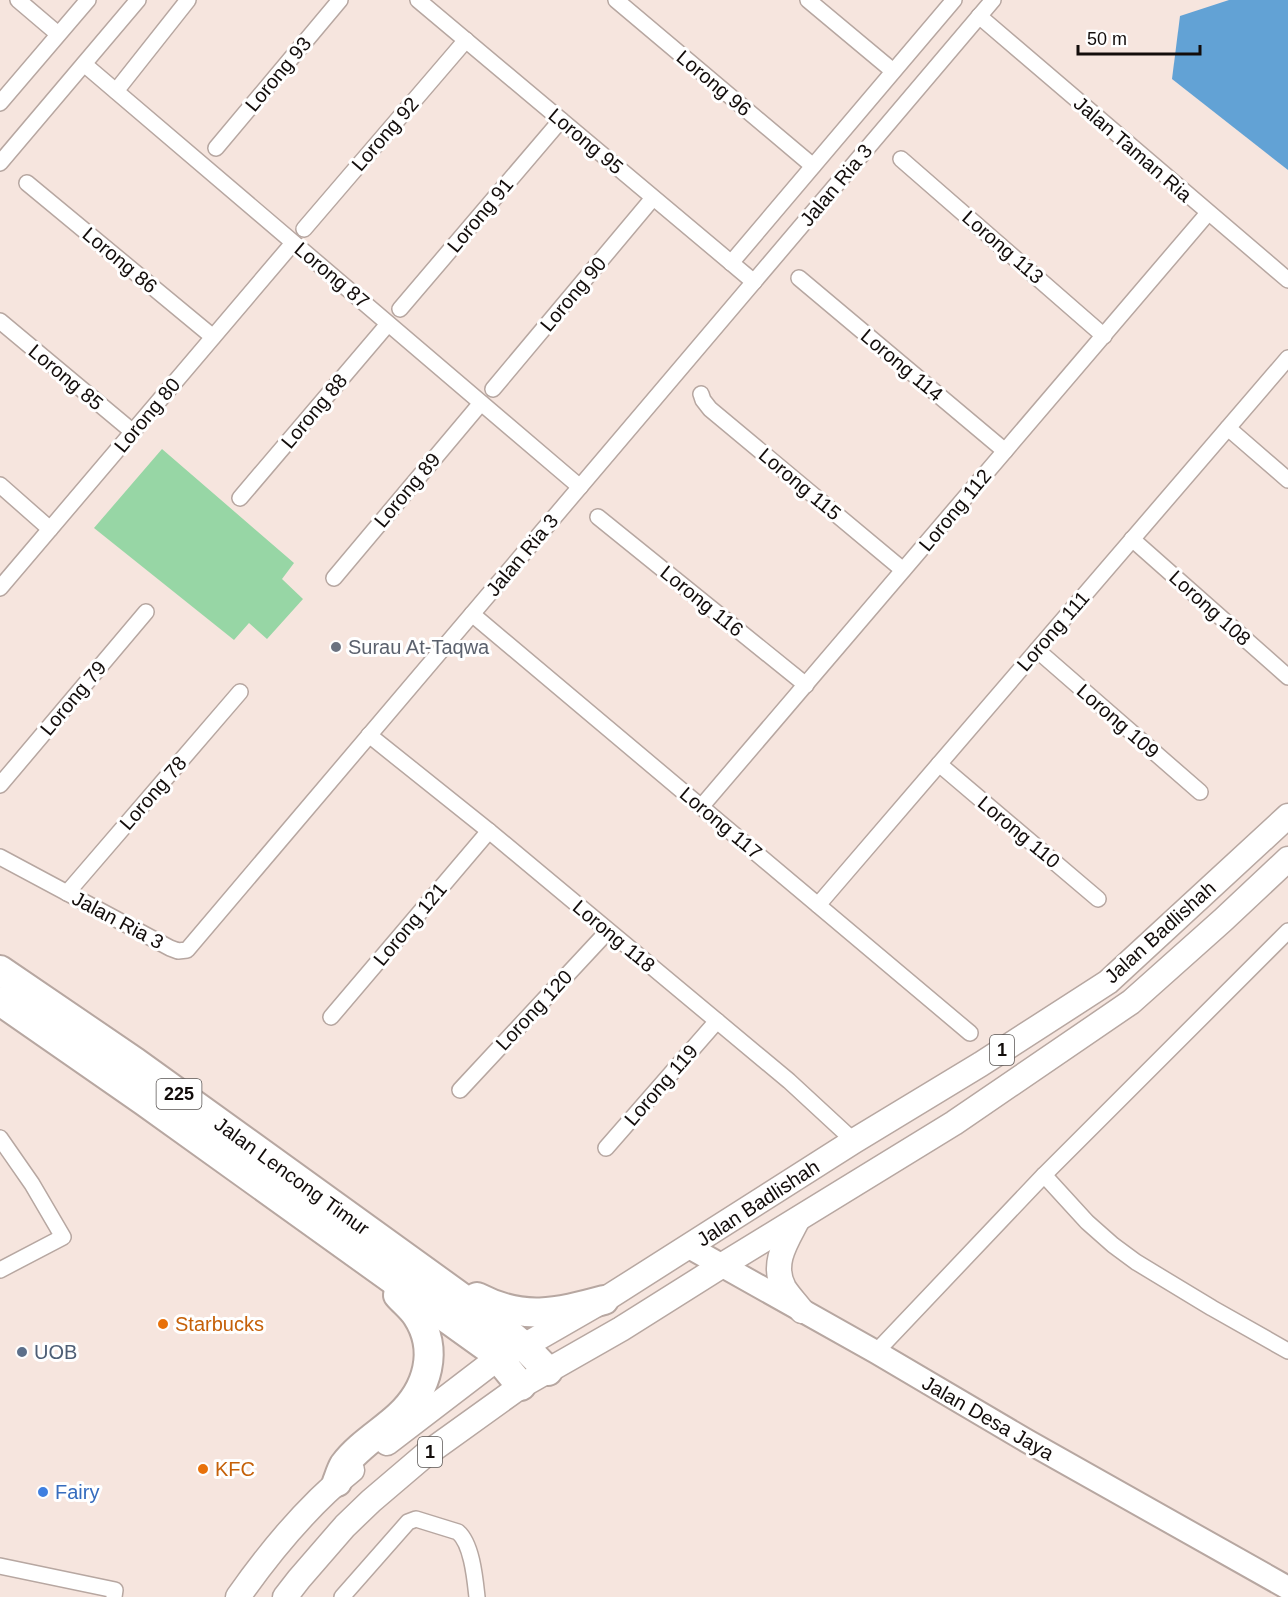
<svg xmlns="http://www.w3.org/2000/svg" width="1288" height="1597" font-family="Arial,sans-serif">
<style>
.green{fill:#97d6a5}
.water{fill:#62a2d5}
.lines{fill:none;stroke-linecap:round;stroke-linejoin:round}
.street-casing{stroke:#b7a7a1;stroke-width:18}
.secondary-casing{stroke:#b7a7a1;stroke-width:26}
.primary-casing{stroke:#b7a7a1;stroke-width:27}
.highway-casing{stroke:#b7a7a1;stroke-width:32}
.street{stroke:#fff;stroke-width:15}
.secondary{stroke:#fff;stroke-width:22}
.primary{stroke:#fff;stroke-width:24}
.highway{stroke:#fff;stroke-width:28}
.worship-dot{fill:#6b7280;stroke:#fff;stroke-width:2}
.food-dot{fill:#e8710a;stroke:#fff;stroke-width:2}
.service-dot{fill:#5c6f8a;stroke:#fff;stroke-width:2}
.shop-dot{fill:#3f7fe0;stroke:#fff;stroke-width:2}
.labels{text-anchor:middle;dominant-baseline:central;stroke-width:6;stroke-linejoin:round;paint-order:stroke}
.shield{fill:#fff;stroke:#5a5654;stroke-width:1.5}
.shield-label{font-size:18px;font-weight:bold;fill:#130d0b}
.street-label{font-size:20px;fill:#130d0b;stroke:#fff}
.worship-label{font-size:20px;fill:#5b616d;stroke:#fff;text-anchor:start}
.food-label{font-size:20px;fill:#c56008;stroke:#fff;text-anchor:start}
.service-label{font-size:20px;fill:#4e5e75;stroke:#fff;text-anchor:start}
.shop-label{font-size:20px;fill:#366cbe;stroke:#fff;text-anchor:start}
</style>
<rect width="100%" height="100%" fill="#f6e5de"/>
<!-- green -->
<path class="green" d="M 162,449 L 294,563 L 282,579 L 303,599 L 267,639 L 249,623 L 234,640 L 94,528 Z"/>
<!-- water -->
<path class="water" d="M 1229,0 L 1288,0 L 1288,170 L 1172,79 L 1180,16 Z"/>
<g class="lines">
<defs>
<g id="street">
<path d="M 18,0 L 58,34"/>
<path d="M 418,0 L 754,282"/>
<path d="M 616,0 L 813,166"/>
<path d="M 808,0 L 893,71"/>
<path d="M 979,16 L 1288,280"/>
<path d="M 84,64 L 580,487"/>
<path d="M 116,91 L 188,0"/>
<path d="M 0,103 L 88,0"/>
<path d="M 216,148 L 340,0"/>
<path d="M 901,159 L 1104,336"/>
<path d="M 0,163 L 138,0"/>
<path d="M 27,183 L 213,337"/>
<path d="M 304,229 L 466,40"/>
<path d="M 731,263 L 954,0"/>
<path d="M 799,278 L 1005,451"/>
<path d="M 400,309 L 561,120"/>
<path d="M 0,321 L 133,432"/>
<path d="M 493,389 L 653,198"/>
<path d="M 701,394 L 703,400 L 710,409 L 903,570"/>
<path d="M 1228,428 L 1288,480"/>
<path d="M 0,485 L 50,529"/>
<path d="M 240,498 L 388,324"/>
<path d="M 598,517 L 806,685"/>
<path d="M 1132,539 L 1288,677"/>
<path d="M 334,578 L 481,403"/>
<path d="M 0,588 L 293,243"/>
<path d="M 472,614 L 970,1033"/>
<path d="M 1037,650 L 1200,792"/>
<path d="M 369,735 L 489,831 L 789,1081 L 854,1141"/>
<path d="M 939,764 L 1098,899"/>
<path d="M 0,785 L 146,612"/>
<path d="M 701,807 L 1208,213"/>
<path d="M 0,857 L 170,948 L 178,951 L 187,950 L 993,0"/>
<path d="M 67,893 L 240,692"/>
<path d="M 818,905 L 1288,358"/>
<path d="M 331,1017 L 489,831"/>
<path d="M 460,1090 L 608,931"/>
<path d="M 0,1138 L 32,1184 L 63,1237 L 0,1270"/>
<path d="M 606,1148 L 717,1021"/>
<path d="M 1044,1175 L 1087,1222 L 1113,1245 L 1136,1262 L 1212,1308 L 1288,1351"/>
<path d="M 876,1352 L 1044,1175 L 1288,931"/>
<path d="M 0,1566 L 115,1590 L 114,1597"/>
<path d="M 342,1597 L 408,1522 L 416,1519 L 458,1532 C 472,1544 475,1579 477,1597"/>
</g>
<path id="secondary" d="M 689,1247 L 876,1352 L 1027,1441 L 1288,1588"/>
<g id="primary">
<path d="M 797,1221 C 786,1242 771,1264 784,1288 C 789,1296 796,1303 802,1311"/>
<path d="M 387,1443 L 498,1358 L 524,1346 L 604,1300 L 854,1141 L 981,1064 L 1108,982 L 1288,816"/>
<path d="M 238,1597 C 271,1550 307,1506 352,1470"/>
<path d="M 285,1597 L 299,1579 L 345,1526 L 371,1501 L 425,1455 L 521,1386 L 621,1329 L 721,1266 L 954,1123 L 1131,1002 L 1223,920 L 1288,859"/>
</g>
<g id="highway">
<path d="M 0,970 L 135,1062 L 494,1321 L 524,1346 L 548,1371"/>
<path d="M 0,1001 L 144,1101 L 488,1348 L 498,1358 L 521,1386"/>
<path d="M 477,1297 C 523,1321 556,1313 604,1300"/>
<path d="M 337,1482 C 339,1477 341,1470 344,1465 C 359,1445 382,1432 399,1416 C 428,1389 439,1350 417,1316 C 412,1308 404,1302 398,1295"/>
</g>
</defs>
<!-- street casing -->
<use href="#street" class="street-casing"/>
<!-- secondary casing -->
<use href="#secondary" class="secondary-casing"/>
<!-- primary casing -->
<use href="#primary" class="primary-casing"/>
<!-- highway casing -->
<use href="#highway" class="highway-casing"/>
<!-- street -->
<use href="#street" class="street"/>
<!-- secondary -->
<use href="#secondary" class="secondary"/>
<!-- primary -->
<use href="#primary" class="primary"/>
<!-- highway -->
<use href="#highway" class="highway"/>
</g>
<!-- markers -->
<circle class="worship-dot" cx="336" cy="647" r="6"/>
<g class="food-dot">
<circle cx="163" cy="1324" r="6"/>
<circle cx="203" cy="1469" r="6"/>
</g>
<circle class="service-dot" cx="22" cy="1352" r="6"/>
<circle class="shop-dot" cx="43" cy="1492" r="6"/>
<g class="labels">
<!-- shield labels -->
<g class="shield">
<rect x="990" y="1035" width="24" height="30" rx="4.5"/>
<rect x="156.5" y="1079" width="45" height="30" rx="4.5"/>
<rect x="418" y="1437" width="24" height="30" rx="4.5"/>
</g>
<g class="shield-label">
<text x="1002" y="1050">1</text>
<text x="179" y="1094">225</text>
<text x="430" y="1452">1</text>
</g>
<!-- street labels -->
<g class="street-label">
<text transform="translate(278 74) rotate(-50)">Lorong 93</text>
<text transform="translate(714 83) rotate(40)">Lorong 96</text>
<text transform="translate(385 134) rotate(-49)">Lorong 92</text>
<text transform="translate(586 141) rotate(40)">Lorong 95</text>
<text transform="translate(1133 149) rotate(41)">Jalan Taman Ria</text>
<text transform="translate(836 185) rotate(-50)">Jalan Ria 3</text>
<text transform="translate(480 215) rotate(-50)">Lorong 91</text>
<text transform="translate(1003 247) rotate(41)">Lorong 113</text>
<text transform="translate(120 260) rotate(40)">Lorong 86</text>
<text transform="translate(332 275) rotate(40)">Lorong 87</text>
<text transform="translate(573 294) rotate(-50)">Lorong 90</text>
<text transform="translate(902 365) rotate(40)">Lorong 114</text>
<text transform="translate(66 377) rotate(40)">Lorong 85</text>
<text transform="translate(314 411) rotate(-50)">Lorong 88</text>
<text transform="translate(147 415) rotate(-50)">Lorong 80</text>
<text transform="translate(800 484) rotate(40)">Lorong 115</text>
<text transform="translate(407 490) rotate(-50)">Lorong 89</text>
<text transform="translate(955 510) rotate(-50)">Lorong 112</text>
<text transform="translate(522 555) rotate(-50)">Jalan Ria 3</text>
<text transform="translate(702 601) rotate(39)">Lorong 116</text>
<text transform="translate(1210 608) rotate(42)">Lorong 108</text>
<text transform="translate(1053 631) rotate(-49)">Lorong 111</text>
<text transform="translate(73 698) rotate(-50)">Lorong 79</text>
<text transform="translate(1118 721) rotate(41)">Lorong 109</text>
<text transform="translate(153 793) rotate(-49)">Lorong 78</text>
<text transform="translate(721 823) rotate(40)">Lorong 117</text>
<text transform="translate(1019 832) rotate(40)">Lorong 110</text>
<text transform="translate(118 920) rotate(28)">Jalan Ria 3</text>
<text transform="translate(410 924) rotate(-50)">Lorong 121</text>
<text transform="translate(1160 932) rotate(-42)">Jalan Badlishah</text>
<text transform="translate(614 936) rotate(40)">Lorong 118</text>
<text transform="translate(534 1010) rotate(-47)">Lorong 120</text>
<text transform="translate(661 1085) rotate(-49)">Lorong 119</text>
<text transform="translate(292 1176) rotate(36)">Jalan Lencong Timur</text>
<text transform="translate(758 1203) rotate(-33)">Jalan Badlishah</text>
<text transform="translate(988 1418) rotate(30)">Jalan Desa Jaya</text>
</g>
<!-- worship labels -->
<g class="worship-label">
<text x="348" y="647">Surau At-Taqwa</text>
</g>
<!-- food labels -->
<g class="food-label">
<text x="175" y="1324">Starbucks</text>
<text x="215" y="1469">KFC</text>
</g>
<!-- service labels -->
<g class="service-label">
<text x="34" y="1352">UOB</text>
</g>
<!-- shop labels -->
<g class="shop-label">
<text x="55" y="1492">Fairy</text>
</g>
</g>
<!-- scale -->
<path d="M1078 45v9h122v-9" fill="none" stroke="#130d0b" stroke-width="3"/>
<text x="1087" y="45" font-size="18" fill="#130d0b" stroke="#ffffff" stroke-width="4.5" paint-order="stroke">50 m</text>
</svg>
